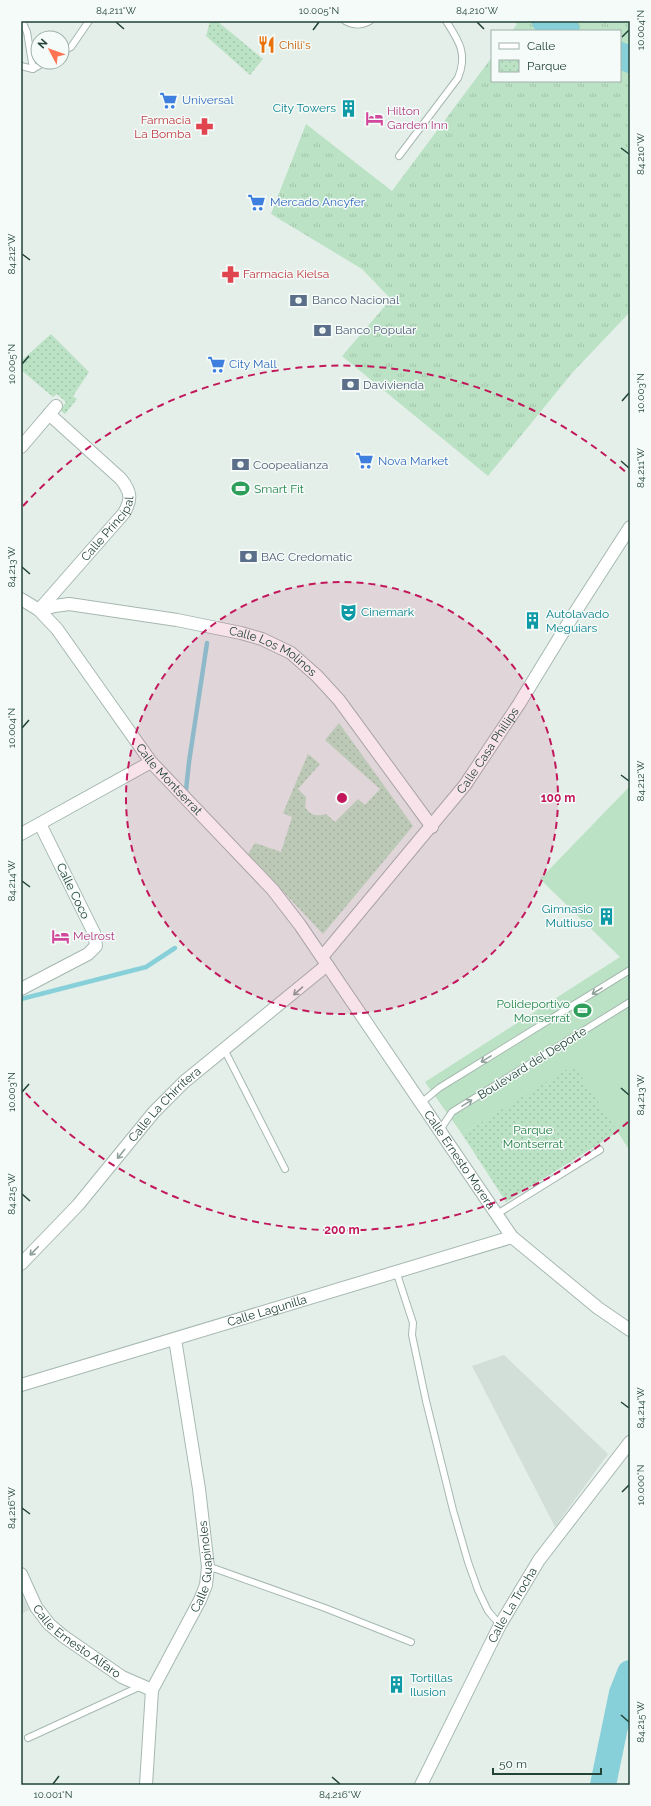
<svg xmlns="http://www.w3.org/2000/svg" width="651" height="1806" font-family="Raleway,sans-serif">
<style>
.built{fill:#d2dfd8}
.grass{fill:url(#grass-tufts)}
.forest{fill:url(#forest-firs)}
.park{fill:url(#park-dots)}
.pitch{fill:#bbe2c4}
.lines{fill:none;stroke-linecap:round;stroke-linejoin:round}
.stream{stroke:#87d0d9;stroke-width:4.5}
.river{stroke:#87d0d9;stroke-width:26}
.lane-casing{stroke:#a6b8b1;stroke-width:8}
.street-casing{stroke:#a6b8b1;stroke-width:14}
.lane{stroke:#fff;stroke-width:6}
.street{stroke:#fff;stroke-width:12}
.oneway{stroke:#90a19c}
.ticks{fill:none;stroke:#214338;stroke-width:1.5}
.ring{fill:none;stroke:#c2185b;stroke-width:2;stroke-dasharray:7 5}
.labels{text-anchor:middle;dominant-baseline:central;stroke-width:3;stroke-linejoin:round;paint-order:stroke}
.food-label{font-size:12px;fill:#c56008;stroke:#f5fbf8;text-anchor:start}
.shop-label{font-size:12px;fill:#366cbe;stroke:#f5fbf8;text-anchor:start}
.culture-label{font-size:12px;fill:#0d838f;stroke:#f5fbf8;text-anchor:start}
.hotel-label{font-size:12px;fill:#b23c85;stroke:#f5fbf8;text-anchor:start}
.health-label{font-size:12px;fill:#be3a42;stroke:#f5fbf8;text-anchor:end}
.service-label{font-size:12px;fill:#4e5e75;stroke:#f5fbf8;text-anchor:start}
.leisure-label{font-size:12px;fill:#27864d;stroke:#f5fbf8;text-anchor:start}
.street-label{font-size:12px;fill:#214338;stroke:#f5fbf8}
.park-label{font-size:12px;fill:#267e44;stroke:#f5fbf8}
.centre{fill:#c2185b;stroke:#f5fbf8;stroke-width:2}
.ring-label{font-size:12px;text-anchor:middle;font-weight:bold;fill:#c2185b;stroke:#f5fbf8;stroke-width:3;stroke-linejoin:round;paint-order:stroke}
.neatline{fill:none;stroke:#214338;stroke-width:1.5}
.ticks-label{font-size:10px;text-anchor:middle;fill:#214338}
</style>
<defs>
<pattern id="grass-tufts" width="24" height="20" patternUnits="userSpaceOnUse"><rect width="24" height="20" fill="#bbe2c4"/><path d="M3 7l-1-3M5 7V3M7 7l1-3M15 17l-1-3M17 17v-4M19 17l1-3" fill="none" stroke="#a0c3a9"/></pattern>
<pattern id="forest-firs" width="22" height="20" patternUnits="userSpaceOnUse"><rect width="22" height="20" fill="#bbe2c4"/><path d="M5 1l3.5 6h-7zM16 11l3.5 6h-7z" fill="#a0c3a9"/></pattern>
<pattern id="park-dots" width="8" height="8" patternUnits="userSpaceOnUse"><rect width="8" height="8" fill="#bbe2c4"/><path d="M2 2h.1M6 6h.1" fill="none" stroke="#a0c3a9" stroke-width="1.8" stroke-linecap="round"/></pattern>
</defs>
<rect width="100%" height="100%" fill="#e4efea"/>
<!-- built -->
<g class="built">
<path d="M 504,1355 L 608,1454 L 555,1527 L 472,1366 Z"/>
<path d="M 21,1593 L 29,1610 L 21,1614 Z"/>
</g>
<!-- grass -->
<path class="grass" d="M 514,21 L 630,21 L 630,312 L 573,372 L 488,476 L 342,356 L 391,299 L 362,269 L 271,214 L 306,124 L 392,191 L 492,57 L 492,81 L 620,81 L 620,31 L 512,31 L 517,24 Z"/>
<!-- forest -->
<path class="forest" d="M 525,21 L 582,21 L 607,31 L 630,29 L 630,85 L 620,77 L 620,31 L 545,31 Z"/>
<!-- park -->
<g class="park">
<path d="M 210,21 L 217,21 L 263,59 L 250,75 L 206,36 Z"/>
<path d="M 51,334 L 89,372 L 73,396 L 77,399 L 65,414 L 60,410 L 66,402 L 57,394 L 53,397 L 21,370 L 21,361 Z"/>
<path d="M 339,723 L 413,826 L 323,934 L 248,854 L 255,843 L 281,852 L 292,817 L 283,813 L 308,754 L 320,764 L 298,789 L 306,797 L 305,807 C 310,815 316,817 326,814 L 335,822 L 358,799 L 365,805 L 380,789 L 325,740 Z"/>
<path d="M 574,1064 L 618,1132 L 506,1202 L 462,1134 Z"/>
</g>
<!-- pitch -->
<path class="pitch" d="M 630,786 L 630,1151 L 574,1065 L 462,1134 L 425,1082 L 620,957 L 540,879 Z"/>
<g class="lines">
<!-- stream -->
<g class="stream">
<path d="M 186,790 L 189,762 L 207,643"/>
<path d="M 21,999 L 146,967 L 175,948"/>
</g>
<!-- river -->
<g class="river">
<path d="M 545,21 L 567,31"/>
<path d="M 620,55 L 630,60"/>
<path d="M 603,1785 L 622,1693 L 630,1673"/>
</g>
<defs>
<g id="lane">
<path d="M 22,21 L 27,32 L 33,69"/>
<path d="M 345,21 C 354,26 361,26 370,21"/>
<path d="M 62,52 L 71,47 L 89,21"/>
<path d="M 21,66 L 33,69 L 45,62"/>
<path d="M 399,156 L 458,78 C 468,54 459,41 446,21"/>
<path d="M 224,1049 L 285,1169"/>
<path d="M 421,1103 L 439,1088 L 630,970"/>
<path d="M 440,1130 L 452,1112 L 630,1002"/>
<path d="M 497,1214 L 600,1150"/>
<path d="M 396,1271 L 413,1323 L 412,1335 L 426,1401 L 453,1510 L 468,1562 L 478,1590 L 488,1611 L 500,1625"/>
<path d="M 208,1567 L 216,1569 L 325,1608 L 411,1642"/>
<path d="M 28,1738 L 141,1686"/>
</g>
<g id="street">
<path d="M 21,447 L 56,406"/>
<path id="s1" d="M 21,599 L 39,610 L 57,629 L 151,762 L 273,890 L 300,925 L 512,1237 L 598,1308 L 630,1330"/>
<path id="s2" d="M 39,610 L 55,606 L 69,604 L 177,620 L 241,633 L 262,639 L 291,653 L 317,676 L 339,700 L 432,827"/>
<path id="s3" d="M 39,610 L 124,513 C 132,499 131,492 121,479 L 49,414"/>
<path d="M 21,834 L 151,762"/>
<path id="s4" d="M 322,957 L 465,785 L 519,704 L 574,614 L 630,527"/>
<path d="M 21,989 L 88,954 L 96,946 L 94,933 L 40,824"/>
<path id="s5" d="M 21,1264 L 78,1205 L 154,1112 L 184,1082 L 327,965"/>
<path id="s6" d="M 21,1385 L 512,1237"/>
<path id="s7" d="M 21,1574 L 36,1607 L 49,1624 L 63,1636 L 122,1677 L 152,1690"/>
<path id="s8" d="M 146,1785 L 152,1690 L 200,1600 L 206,1585 L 208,1567 L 199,1489 L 175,1339"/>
<path id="s9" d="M 421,1785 L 500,1625 L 539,1560 L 630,1442"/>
</g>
</defs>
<!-- lane casing -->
<use href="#lane" class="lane-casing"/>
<!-- street casing -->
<use href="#street" class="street-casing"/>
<!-- lane -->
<use href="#lane" class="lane"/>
<!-- street -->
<use href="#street" class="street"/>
</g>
<!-- one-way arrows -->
<defs><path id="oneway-shaft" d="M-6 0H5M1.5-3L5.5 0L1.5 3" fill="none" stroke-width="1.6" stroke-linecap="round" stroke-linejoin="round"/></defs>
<g class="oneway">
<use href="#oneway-shaft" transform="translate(298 991) rotate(139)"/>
<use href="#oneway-shaft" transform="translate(597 991) rotate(148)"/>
<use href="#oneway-shaft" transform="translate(486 1059) rotate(148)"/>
<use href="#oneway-shaft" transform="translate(467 1103) rotate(-32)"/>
<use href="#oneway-shaft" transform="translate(121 1154) rotate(129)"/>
<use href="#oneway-shaft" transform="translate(34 1251) rotate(134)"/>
</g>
<!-- ticks -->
<path class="ticks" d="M 116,22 L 124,29M 477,22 L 484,29M 313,30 L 319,22M 622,37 L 629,30M 621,148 L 629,154M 22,254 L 30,260M 22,364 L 29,356M 622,401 L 629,393M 621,461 L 629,468M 22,567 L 30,574M 22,728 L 29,720M 621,775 L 629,781M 22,881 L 30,887M 621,1088 L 629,1095M 22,1092 L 29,1084M 22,1194 L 30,1201M 621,1402 L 629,1408M 622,1492 L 629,1485M 22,1508 L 30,1514M 621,1715 L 629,1722M 332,1777 L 340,1784M 53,1784 L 59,1776"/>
<!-- distance rings -->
<circle cx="342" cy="798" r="216" fill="#c2185b" fill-opacity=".12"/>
<g class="ring">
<circle cx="342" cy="798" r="216"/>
<path d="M628 1122A432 432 0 0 1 23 1090M23 506A432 432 0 0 1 628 474"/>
</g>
<!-- icons -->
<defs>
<symbol id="restaurant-bare" viewBox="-9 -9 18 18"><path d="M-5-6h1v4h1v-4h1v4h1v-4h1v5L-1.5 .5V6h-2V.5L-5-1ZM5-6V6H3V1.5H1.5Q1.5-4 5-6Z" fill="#e8710a" stroke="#f5fbf8" stroke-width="2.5" paint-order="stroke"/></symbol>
<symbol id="supermarket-bare" viewBox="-9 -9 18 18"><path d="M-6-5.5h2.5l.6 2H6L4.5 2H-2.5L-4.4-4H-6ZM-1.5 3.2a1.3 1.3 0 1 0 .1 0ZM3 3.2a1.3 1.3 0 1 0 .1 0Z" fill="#3f7fe0" stroke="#f5fbf8" stroke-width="2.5" paint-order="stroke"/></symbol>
<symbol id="building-bare" viewBox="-9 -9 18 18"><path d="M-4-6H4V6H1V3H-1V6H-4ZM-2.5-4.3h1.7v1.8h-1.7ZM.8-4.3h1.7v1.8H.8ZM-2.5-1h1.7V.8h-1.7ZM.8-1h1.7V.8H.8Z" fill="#0f9aa8" stroke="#f5fbf8" stroke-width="2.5" paint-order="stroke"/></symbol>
<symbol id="hotel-bare" viewBox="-9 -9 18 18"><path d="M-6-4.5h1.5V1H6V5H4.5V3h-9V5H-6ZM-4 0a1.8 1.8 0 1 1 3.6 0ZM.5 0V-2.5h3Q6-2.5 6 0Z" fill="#d1479c" stroke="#f5fbf8" stroke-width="2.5" paint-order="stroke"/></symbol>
<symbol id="pharmacy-bare" viewBox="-9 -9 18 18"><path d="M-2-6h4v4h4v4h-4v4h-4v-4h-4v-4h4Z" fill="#e0444e" stroke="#f5fbf8" stroke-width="2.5" paint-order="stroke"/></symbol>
<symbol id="bank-bare" viewBox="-9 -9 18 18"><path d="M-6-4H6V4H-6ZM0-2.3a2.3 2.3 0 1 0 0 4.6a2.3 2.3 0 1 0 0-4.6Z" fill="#5c6f8a" stroke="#f5fbf8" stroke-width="2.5" paint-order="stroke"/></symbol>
<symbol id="stadium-bare" viewBox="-9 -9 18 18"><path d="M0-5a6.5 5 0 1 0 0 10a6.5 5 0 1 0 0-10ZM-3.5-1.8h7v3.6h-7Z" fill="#2e9e5b" stroke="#f5fbf8" stroke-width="2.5" paint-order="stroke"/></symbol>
<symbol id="theatre-bare" viewBox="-9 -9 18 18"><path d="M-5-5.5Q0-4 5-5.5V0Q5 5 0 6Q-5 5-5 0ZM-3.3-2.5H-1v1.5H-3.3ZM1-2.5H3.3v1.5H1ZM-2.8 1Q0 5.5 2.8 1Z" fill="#0f9aa8" stroke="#f5fbf8" stroke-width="2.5" paint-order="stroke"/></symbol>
</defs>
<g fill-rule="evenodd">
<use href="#restaurant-bare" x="254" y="32" width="25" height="25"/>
<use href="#supermarket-bare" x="156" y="88" width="25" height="25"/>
<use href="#building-bare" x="336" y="96" width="25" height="25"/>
<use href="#hotel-bare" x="362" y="106" width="25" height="25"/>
<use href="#pharmacy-bare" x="192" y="114" width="25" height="25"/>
<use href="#supermarket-bare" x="244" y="190" width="25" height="25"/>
<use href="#pharmacy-bare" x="218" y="262" width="25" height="25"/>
<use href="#bank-bare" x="286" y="288" width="25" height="25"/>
<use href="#bank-bare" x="310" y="318" width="25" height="25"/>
<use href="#supermarket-bare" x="204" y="352" width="25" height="25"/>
<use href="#bank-bare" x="338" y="372" width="25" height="25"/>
<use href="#supermarket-bare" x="352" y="448" width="25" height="25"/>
<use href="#bank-bare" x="228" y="452" width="25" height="25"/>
<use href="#stadium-bare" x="228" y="476" width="25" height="25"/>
<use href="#bank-bare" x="236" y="544" width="25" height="25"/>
<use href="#theatre-bare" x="336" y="600" width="25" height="25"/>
<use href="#building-bare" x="520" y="608" width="25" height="25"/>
<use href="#building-bare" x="594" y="904" width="25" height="25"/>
<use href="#hotel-bare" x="48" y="924" width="25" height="25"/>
<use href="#stadium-bare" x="570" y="998" width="25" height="25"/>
<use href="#building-bare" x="384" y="1672" width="25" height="25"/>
</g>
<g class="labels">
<!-- food labels -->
<g class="food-label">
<text x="279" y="45">Chili's</text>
</g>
<!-- shop labels -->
<g class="shop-label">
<text x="182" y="100">Universal</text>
<text x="270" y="202">Mercado Ancyfer</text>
<text x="229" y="364">City Mall</text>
<text x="378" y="461">Nova Market</text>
</g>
<!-- culture labels -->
<g class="culture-label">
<text x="336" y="108" text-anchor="end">City Towers</text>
<text x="361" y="612">Cinemark</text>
<text x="546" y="614">Autolavado<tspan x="546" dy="14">Meguiars</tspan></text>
<text x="593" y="909" text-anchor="end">Gimnasio<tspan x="593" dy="14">Multiuso</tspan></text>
<text x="410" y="1678">Tortillas<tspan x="410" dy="14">Ilusion</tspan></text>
</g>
<!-- hotel labels -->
<g class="hotel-label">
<text x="387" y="111">Hilton<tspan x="387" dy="14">Garden Inn</tspan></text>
<text x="73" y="936">Melrost</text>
</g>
<!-- health labels -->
<g class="health-label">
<text x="191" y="120">Farmacia<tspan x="191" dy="14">La Bomba</tspan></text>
<text x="243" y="274" text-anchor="start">Farmacia Kielsa</text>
</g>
<!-- service labels -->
<g class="service-label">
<text x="312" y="300">Banco Nacional</text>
<text x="335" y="330">Banco Popular</text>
<text x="363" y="385">Davivienda</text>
<text x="253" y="465">Coopealianza</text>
<text x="261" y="557">BAC Credomatic</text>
</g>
<!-- leisure labels -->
<g class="leisure-label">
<text x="254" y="489">Smart Fit</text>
<text x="570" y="1004" text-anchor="end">Polideportivo<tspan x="570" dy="14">Monserrat</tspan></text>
</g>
<!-- street labels -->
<g class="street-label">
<text stroke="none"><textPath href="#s3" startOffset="107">Calle Principal</textPath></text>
<text stroke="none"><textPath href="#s2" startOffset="242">Calle Los Molinos</textPath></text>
<text stroke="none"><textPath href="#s4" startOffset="265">Calle Casa Phillips</textPath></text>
<text stroke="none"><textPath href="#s1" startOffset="235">Calle Montserrat</textPath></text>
<text transform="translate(73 891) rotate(64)">Calle Coco</text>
<text transform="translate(532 1063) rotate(-32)">Boulevard del Deporte</text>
<text stroke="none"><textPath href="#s5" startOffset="215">Calle La Chirritera</textPath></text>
<text stroke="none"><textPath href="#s1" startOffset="715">Calle Ernesto Morera</textPath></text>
<text stroke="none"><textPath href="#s6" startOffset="257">Calle Lagunilla</textPath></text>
<text stroke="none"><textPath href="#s8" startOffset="231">Calle Guapinoles</textPath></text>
<text stroke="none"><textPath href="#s9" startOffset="202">Calle La Trocha</textPath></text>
<text stroke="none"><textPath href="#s7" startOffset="90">Calle Ernesto Alfaro</textPath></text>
</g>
<!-- park labels -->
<g class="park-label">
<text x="533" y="1130">Parque<tspan x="533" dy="14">Montserrat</tspan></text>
</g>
</g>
<circle cx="342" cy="798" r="6" class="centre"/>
<g class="ring-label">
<text x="558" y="802">100 m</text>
<text x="342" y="1234">200 m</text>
</g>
<!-- border -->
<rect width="651" height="1806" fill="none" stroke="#f5fbf8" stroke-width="44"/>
<!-- legend -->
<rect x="491" y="30" width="130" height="52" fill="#f5fbf8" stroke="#a0b1ab"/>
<rect x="499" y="43" width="20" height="6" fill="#ffffff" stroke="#a0b1ab"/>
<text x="527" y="50" font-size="12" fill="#214338">Calle</text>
<rect x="499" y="60" width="20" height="12" fill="url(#park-dots)" stroke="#a0b1ab"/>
<text x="527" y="70" font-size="12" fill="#214338">Parque</text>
<!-- north arrow -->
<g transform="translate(50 50) rotate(311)"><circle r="19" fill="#f5fbf8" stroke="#a0b1ab"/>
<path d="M0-3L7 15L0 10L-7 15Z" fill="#ff7452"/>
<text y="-6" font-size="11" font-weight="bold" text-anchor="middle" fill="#214338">N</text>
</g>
<!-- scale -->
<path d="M493 1768v6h108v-6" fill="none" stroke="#214338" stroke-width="2"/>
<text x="499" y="1768" font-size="12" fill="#214338" stroke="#f5fbf8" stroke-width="3" paint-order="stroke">50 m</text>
<rect x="22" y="22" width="607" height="1762" class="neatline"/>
<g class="ticks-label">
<text x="116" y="14">84.211°W</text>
<text x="319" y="14">10.005°N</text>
<text x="477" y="14">84.210°W</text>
<text transform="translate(640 30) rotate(-90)" y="4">10.004°N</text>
<text transform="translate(640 154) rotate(-90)" y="4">84.210°W</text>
<text transform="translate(11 254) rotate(-90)" y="4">84.212°W</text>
<text transform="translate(11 364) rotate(-90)" y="4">10.005°N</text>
<text transform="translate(640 393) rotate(-90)" y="4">10.003°N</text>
<text transform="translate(640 468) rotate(-90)" y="4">84.211°W</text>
<text transform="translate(11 567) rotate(-90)" y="4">84.213°W</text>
<text transform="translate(11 728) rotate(-90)" y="4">10.004°N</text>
<text transform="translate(640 781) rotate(-90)" y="4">84.212°W</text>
<text transform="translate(11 881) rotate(-90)" y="4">84.214°W</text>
<text transform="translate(11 1092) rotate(-90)" y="4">10.003°N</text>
<text transform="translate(640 1095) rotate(-90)" y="4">84.213°W</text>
<text transform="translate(11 1194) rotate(-90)" y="4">84.215°W</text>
<text transform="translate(640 1408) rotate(-90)" y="4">84.214°W</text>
<text transform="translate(640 1485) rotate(-90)" y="4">10.000°N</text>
<text transform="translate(11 1508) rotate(-90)" y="4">84.216°W</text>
<text transform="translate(640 1722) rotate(-90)" y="4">84.215°W</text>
<text x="53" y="1798">10.001°N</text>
<text x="340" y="1798">84.216°W</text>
</g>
</svg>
